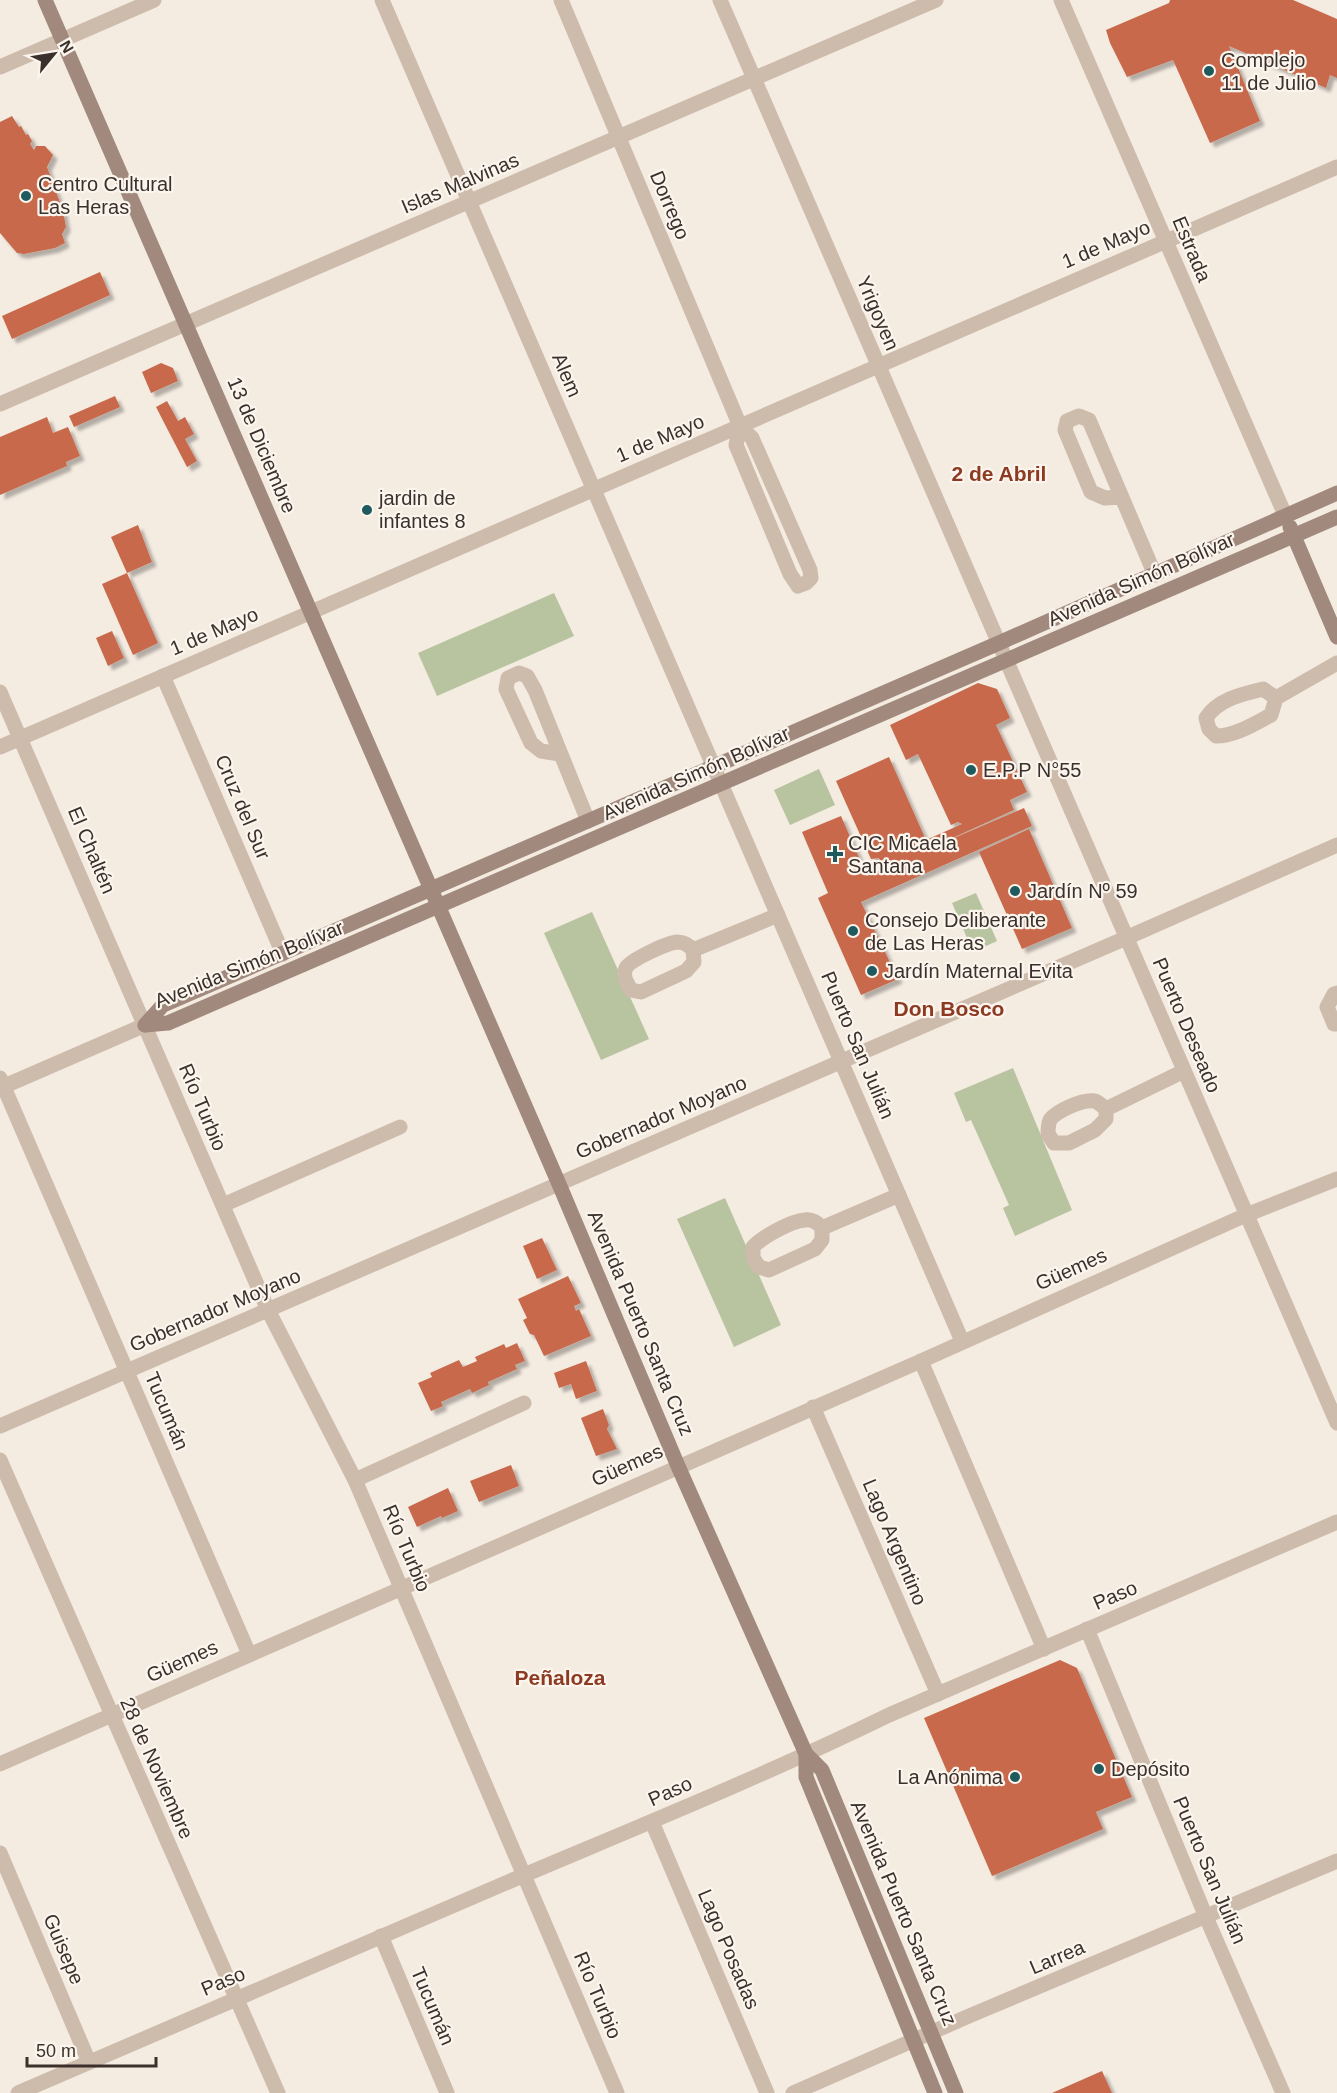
<svg xmlns="http://www.w3.org/2000/svg" width="1337" height="2093" font-family="Arial,sans-serif">
<style>
.green{fill:#b8c4a0}
.building{fill:#c8694b;filter:url(#shadow)}
.lines{fill:none;stroke-linecap:round;stroke-linejoin:round}
.street{stroke:#cdbbac;stroke-width:15}
.secondary{stroke:#a18a7d;stroke-width:15}
.poi-dot{fill:#1f5a5e;stroke:#fbf5ee;stroke-width:2}
.labels{text-anchor:middle;dominant-baseline:central;stroke-width:4.5;stroke-linejoin:round;paint-order:stroke}
.poi-label{font-size:20px;fill:#3b302b;stroke:#fbf5ee;text-anchor:start}
.street-label{font-size:20px;fill:#3b302b;stroke:#fbf5ee}
.neighbourhood-label{font-size:21px;font-weight:bold;fill:#8c3b22;stroke:#fbf5ee}
</style>
<defs>
<filter id="shadow"><feDropShadow dx="4.5" dy="4.5" stdDeviation="1.5" flood-color="#0004"/></filter>
</defs>
<rect width="100%" height="100%" fill="#f4ebe1"/>
<!-- green -->
<g class="green">
<path d="M 554,593 L 574,636 L 437,696 L 418,653 Z"/>
<path d="M 819,769 L 835,805 L 790,825 L 774,790 Z"/>
<path d="M 976,893 L 997,941 L 973,952 L 952,903 Z"/>
<path d="M 592,912 L 649,1039 L 601,1060 L 544,933 Z"/>
<path d="M 1013,1068 L 1072,1210 L 1015,1236 L 1003,1208 L 1009,1205 L 971,1120 L 966,1122 L 954,1093 Z"/>
<path d="M 725,1198 L 781,1325 L 734,1347 L 677,1219 Z"/>
</g>
<!-- building -->
<g class="building">
<path d="M 1170,0 L 1293,0 L 1337,19 L 1337,78 L 1330,75 L 1326,88 L 1229,46 L 1260,121 L 1210,143 L 1173,60 L 1127,77 L 1110,43 L 1106,30 L 1169,3 Z"/>
<path d="M 12,116 L 19,127 L 21,126 L 26,135 L 28,134 L 32,141 L 30,144 L 34,150 L 36,146 L 45,146 L 53,155 L 47,167 L 63,211 L 66,227 L 62,234 L 65,243 L 55,248 L 24,254 L 17,253 L 0,233 L 0,122 Z"/>
<path d="M 100,272 L 110,295 L 12,339 L 2,316 Z"/>
<path d="M 161,363 L 173,368 L 178,381 L 151,393 L 142,372 Z"/>
<path d="M 115,396 L 120,407 L 74,427 L 69,416 Z"/>
<path d="M 167,401 L 178,421 L 185,417 L 194,434 L 185,439 L 197,461 L 187,467 L 156,407 Z"/>
<path d="M 47,417 L 53,433 L 68,427 L 80,456 L 66,462 L 67,466 L 0,495 L 0,437 Z"/>
<path d="M 138,525 L 152,562 L 127,573 L 111,537 Z"/>
<path d="M 127,573 L 158,643 L 133,655 L 102,584 Z"/>
<path d="M 112,631 L 124,658 L 108,666 L 96,638 Z"/>
<path d="M 978,683 L 997,689 L 1010,718 L 996,725 L 1027,792 L 1010,800 L 1014,810 L 926,850 L 1024,808 L 1032,826 L 861,902 L 898,979 L 861,995 L 818,898 L 828,893 L 802,832 L 841,816 L 867,876 L 883,869 L 879,858 L 871,859 L 836,781 L 889,757 L 926,840 L 962,824 L 958,822 L 951,825 L 918,754 L 906,760 L 890,725 Z"/>
<path d="M 1029,829 L 1072,928 L 1022,949 L 979,852 Z"/>
<path d="M 542,1238 L 557,1270 L 537,1279 L 523,1246 Z"/>
<path d="M 568,1276 L 581,1303 L 574,1306 L 576,1311 L 579,1309 L 591,1336 L 544,1356 L 534,1335 L 530,1334 L 523,1320 L 527,1318 L 518,1299 Z"/>
<path d="M 517,1343 L 525,1361 L 515,1365 L 517,1369 L 488,1382 L 489,1385 L 472,1393 L 470,1389 L 441,1402 L 443,1406 L 431,1411 L 418,1383 L 432,1377 L 430,1373 L 459,1360 L 463,1367 L 477,1361 L 475,1357 L 504,1344 L 506,1348 Z"/>
<path d="M 586,1361 L 597,1391 L 576,1399 L 571,1384 L 559,1388 L 554,1373 Z"/>
<path d="M 603,1409 L 609,1425 L 607,1429 L 617,1449 L 596,1456 L 581,1418 Z"/>
<path d="M 511,1465 L 519,1486 L 479,1502 L 470,1481 Z"/>
<path d="M 448,1488 L 458,1511 L 442,1518 L 441,1516 L 417,1527 L 408,1507 Z"/>
<path d="M 1060,1660 L 1077,1668 L 1132,1797 L 1096,1812 L 1103,1829 L 992,1876 L 924,1718 Z"/>
<path d="M 1102,2071 L 1112,2093 L 1052,2093 Z"/>
</g>
<g class="lines">
<!-- street -->
<g class="street">
<path d="M 382,0 L 962,1341"/>
<path d="M 561,0 L 740,426 L 752,438 L 810,570 L 811,578 L 806,583 L 798,586 L 790,574 L 736,445 L 740,426"/>
<path d="M 720,0 L 1337,1423"/>
<path d="M 1061,0 L 1285,515"/>
<path d="M 0,67 L 154,0"/>
<path d="M 0,404 L 936,0"/>
<path d="M 1122,497 L 1105,498 L 1091,492 L 1065,430 L 1067,421 L 1079,416 L 1089,420 L 1155,575"/>
<path d="M 163,676 L 283,954"/>
<path d="M 0,692 L 268,1310 L 355,1480 L 617,2093"/>
<path d="M 1276,698 L 1263,689 C 1243,694 1218,699 1206,718 L 1209,729 L 1216,736 C 1235,736 1254,724 1271,715 L 1276,698 L 1337,663"/>
<path d="M 0,747 L 1337,167"/>
<path d="M 560,754 L 541,751 L 531,743 L 506,689 L 508,678 L 519,673 L 527,676 L 535,690 L 588,821"/>
<path d="M 693,950 L 694,962 L 686,971 L 641,992 L 631,990 C 627,983 622,976 626,968 C 630,960 667,943 677,942 C 684,942 689,945 693,950 L 778,915"/>
<path d="M 1337,993 L 1334,994 L 1327,1007 L 1334,1024 L 1337,1024"/>
<path d="M 0,1078 L 249,1654"/>
<path d="M 0,1088 L 145,1025"/>
<path d="M 1106,1109 L 1106,1119 L 1095,1130 L 1069,1143 L 1054,1143 L 1048,1134 C 1048,1129 1048,1125 1050,1120 C 1056,1111 1083,1099 1094,1101 C 1099,1102 1102,1106 1106,1109 L 1184,1071"/>
<path d="M 223,1205 L 400,1127"/>
<path d="M 822,1228 L 822,1240 L 815,1249 L 769,1270 L 759,1267 L 753,1258 L 753,1247 C 762,1237 791,1221 805,1220 C 812,1219 817,1222 822,1228 L 899,1195"/>
<path d="M 921,1361 L 1044,1649"/>
<path d="M 813,1407 L 938,1694"/>
<path d="M 0,1426 L 1126,938 L 1337,845"/>
<path d="M 0,1460 L 278,2093"/>
<path d="M 355,1480 L 524,1403"/>
<path d="M 1087,1629 L 1206,1917 L 1283,2093"/>
<path d="M 0,1764 L 921,1361 L 1246,1215 L 1337,1179"/>
<path d="M 652,1822 L 767,2093"/>
<path d="M 0,1853 L 89,2062"/>
<path d="M 381,1936 L 447,2093"/>
<path d="M 18,2093 C 186,2020 354,1947 522,1876 C 645,1824 768,1774 889,1715 L 1337,1522"/>
<path d="M 793,2093 L 969,2016 L 1337,1861"/>
</g>
<!-- secondary -->
<g class="secondary">
<path d="M 45,0 L 559,1184 L 678,1466 L 806,1754 L 822,1770 L 956,2093"/>
<path d="M 1290,527 L 1337,637"/>
<path d="M 145,1025 L 163,1005 L 999,643 L 1337,493"/>
<path d="M 145,1025 L 168,1023 L 1337,517"/>
<path d="M 806,1754 L 806,1777 L 935,2093"/>
</g>
</g>
<!-- markers -->
<g class="poi-dot">
<circle cx="1209" cy="71" r="6"/>
<circle cx="26" cy="196" r="6"/>
<circle cx="367" cy="510" r="6"/>
<circle cx="971" cy="770" r="6"/>
<path d="M832 845h6v6h6v6h-6v6h-6v-6h-6v-6h6z"/>
<circle cx="1015" cy="891" r="6"/>
<circle cx="853" cy="931" r="6"/>
<circle cx="872" cy="971" r="6"/>
<circle cx="1099" cy="1769" r="6"/>
<circle cx="1015" cy="1777" r="6"/>
</g>
<g class="labels">
<!-- poi labels -->
<g class="poi-label">
<text x="1221" y="60">Complejo<tspan x="1221" dy="23">11 de Julio</tspan></text>
<text x="38" y="184">Centro Cultural<tspan x="38" dy="23">Las Heras</tspan></text>
<text x="379" y="498">jardin de<tspan x="379" dy="23">infantes 8</tspan></text>
<text x="983" y="770">E.P.P N°55</text>
<text x="848" y="843">CIC Micaela<tspan x="848" dy="23">Santana</tspan></text>
<text x="1027" y="891">Jardín Nº 59</text>
<text x="865" y="920">Consejo Deliberante<tspan x="865" dy="23">de Las Heras</tspan></text>
<text x="884" y="971">Jardín Maternal Evita</text>
<text x="1111" y="1769">Depósito</text>
<text x="1003" y="1777" text-anchor="end">La Anónima</text>
</g>
<!-- street labels -->
<g class="street-label">
<text transform="translate(460 183) rotate(-23)">Islas Malvinas</text>
<text transform="translate(670 205) rotate(67)">Dorrego</text>
<text transform="translate(1106 244) rotate(-23)">1 de Mayo</text>
<text transform="translate(1192 249) rotate(67)">Estrada</text>
<text transform="translate(878 313) rotate(67)">Yrigoyen</text>
<text transform="translate(567 375) rotate(67)">Alem</text>
<text transform="translate(660 438) rotate(-23)">1 de Mayo</text>
<text transform="translate(262 445) rotate(67)">13 de Diciembre</text>
<text transform="translate(1141 579) rotate(-24)">Avenida Simón Bolívar</text>
<text transform="translate(214 631) rotate(-23)">1 de Mayo</text>
<text transform="translate(696 773) rotate(-24)">Avenida Simón Bolívar</text>
<text transform="translate(243 807) rotate(67)">Cruz del Sur</text>
<text transform="translate(92 850) rotate(67)">El Chaltén</text>
<text transform="translate(249 964) rotate(-22)">Avenida Simón Bolívar</text>
<text transform="translate(1187 1025) rotate(67)">Puerto Deseado</text>
<text transform="translate(858 1045) rotate(67)">Puerto San Julián</text>
<text transform="translate(203 1107) rotate(67)">Río Turbio</text>
<text transform="translate(661 1117) rotate(-23)">Gobernador Moyano</text>
<text transform="translate(1071 1269) rotate(-24)">Güemes</text>
<text transform="translate(215 1310) rotate(-23)">Gobernador Moyano</text>
<text transform="translate(641 1323) rotate(67)">Avenida Puerto Santa Cruz</text>
<text transform="translate(167 1411) rotate(67)">Tucumán</text>
<text transform="translate(627 1465) rotate(-24)">Güemes</text>
<text transform="translate(895 1542) rotate(67)">Lago Argentino</text>
<text transform="translate(407 1548) rotate(67)">Río Turbio</text>
<text transform="translate(1115 1595) rotate(-23)">Paso</text>
<text transform="translate(182 1661) rotate(-24)">Güemes</text>
<text transform="translate(157 1768) rotate(66)">28 de Noviembre</text>
<text transform="translate(670 1791) rotate(-24)">Paso</text>
<text transform="translate(1210 1870) rotate(67)">Puerto San Julián</text>
<text transform="translate(904 1913) rotate(67)">Avenida Puerto Santa Cruz</text>
<text transform="translate(64 1949) rotate(67)">Guisepe</text>
<text transform="translate(729 1949) rotate(67)">Lago Posadas</text>
<text transform="translate(1057 1957) rotate(-23)">Larrea</text>
<text transform="translate(223 1981) rotate(-23)">Paso</text>
<text transform="translate(598 1995) rotate(67)">Río Turbio</text>
<text transform="translate(433 2006) rotate(67)">Tucumán</text>
</g>
<!-- neighbourhood labels -->
<g class="neighbourhood-label">
<text x="999" y="473">2 de Abril</text>
<text x="949" y="1008">Don Bosco</text>
<text x="560" y="1677">Peñaloza</text>
</g>
</g>
<!-- north arrow -->
<g transform="translate(54 54) rotate(60)" stroke="#fbf5ee" stroke-width="4.5" paint-order="stroke">
<path d="M0-4.5L10 22L0 15L-10 22Z" fill="#3b302b"/>
<text y="-9" font-size="16" font-weight="bold" text-anchor="middle" fill="#3b302b">N</text>
</g>
<!-- scale -->
<path d="M27 2057v9h129v-9" fill="none" stroke="#3b302b" stroke-width="3"/>
<text x="36" y="2057" font-size="18" fill="#3b302b" stroke="#fbf5ee" stroke-width="4.5" paint-order="stroke">50 m</text>
</svg>
